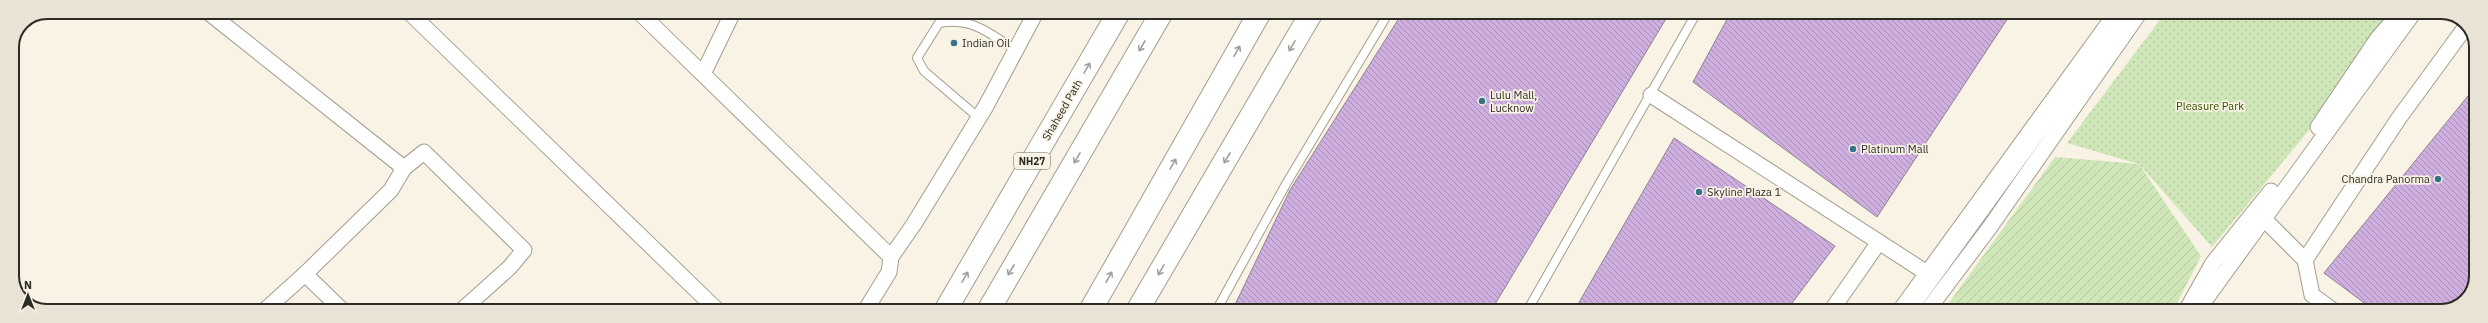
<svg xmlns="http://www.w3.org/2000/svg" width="2488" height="323" font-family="'IBM Plex Sans',sans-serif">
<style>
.grass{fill:url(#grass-dots)}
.garden{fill:url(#garden-furrows)}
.building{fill:url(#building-back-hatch);stroke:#8d8591}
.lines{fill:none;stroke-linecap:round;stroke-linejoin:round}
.lane-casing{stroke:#a29d8f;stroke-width:10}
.street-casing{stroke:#a29d8f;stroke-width:17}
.secondary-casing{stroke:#a29d8f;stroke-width:24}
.highway-casing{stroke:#a29d8f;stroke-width:24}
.lane{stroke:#fff;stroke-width:8}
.street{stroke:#fff;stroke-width:15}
.secondary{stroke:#fff;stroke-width:22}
.highway{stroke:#fff;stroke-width:22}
.oneway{stroke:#a09f9d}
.poi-dot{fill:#357388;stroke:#f8f3e4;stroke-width:1.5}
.labels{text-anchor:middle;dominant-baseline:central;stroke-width:3.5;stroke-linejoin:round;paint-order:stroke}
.shield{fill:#f8f3e4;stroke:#69665e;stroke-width:1}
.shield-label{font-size:10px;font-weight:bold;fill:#2c2a25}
.poi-label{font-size:11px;fill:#2c2a25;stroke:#f8f3e4;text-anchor:start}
.park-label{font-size:11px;fill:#345200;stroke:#f8f3e4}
.street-label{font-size:11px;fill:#2c2a25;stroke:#f8f3e4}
.rim{fill:none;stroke:#2c2a25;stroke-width:2}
</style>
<defs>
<pattern id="grass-dots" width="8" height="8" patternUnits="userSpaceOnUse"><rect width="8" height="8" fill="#cfe6b8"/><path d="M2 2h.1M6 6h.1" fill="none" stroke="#b2c59e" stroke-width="1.8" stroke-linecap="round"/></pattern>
<pattern id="garden-furrows" width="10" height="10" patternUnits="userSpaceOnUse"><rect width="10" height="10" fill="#cfe6b8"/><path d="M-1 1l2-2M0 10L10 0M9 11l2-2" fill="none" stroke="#b2c59e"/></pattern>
<pattern id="building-back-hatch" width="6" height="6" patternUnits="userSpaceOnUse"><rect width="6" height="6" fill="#cfaee0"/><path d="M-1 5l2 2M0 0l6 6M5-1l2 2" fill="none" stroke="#a88eb5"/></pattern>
</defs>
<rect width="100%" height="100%" fill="#f8f3e4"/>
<!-- grass -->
<path class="grass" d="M 2166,12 L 2407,12 L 2212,247 L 2139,164 L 2067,143 Z"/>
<!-- garden -->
<path class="garden" d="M 2055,157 L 2139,164 L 2201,256 L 2173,311 L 1943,311 Z"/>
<!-- building -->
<g class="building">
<path d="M 1403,12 L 1670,12 L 1491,311 L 1232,311 L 1290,190 Z"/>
<path d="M 1731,12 L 2012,12 L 1877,217 L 1693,82 Z"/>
<path d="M 2476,86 L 2476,280 L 2464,302 L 2440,311 L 2375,311 L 2324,273 Z"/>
<path d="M 1674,138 L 1835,246 L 1786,311 L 1574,311 Z"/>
</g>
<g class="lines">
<defs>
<g id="lane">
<path d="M 979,118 L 924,71 L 917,58 L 939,23 C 972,17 989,33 1016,50"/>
<path d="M 1216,311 L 1286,184 L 1389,12"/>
<path d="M 1527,311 L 1697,12"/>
</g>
<g id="street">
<path d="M 208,12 L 404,168 L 391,190 L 305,274 L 264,311"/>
<path d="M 409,12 L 718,311"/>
<path d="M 639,12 L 891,257"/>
<path d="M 703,74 L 733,12"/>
<path d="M 1651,95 L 1930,275"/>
<path d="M 2318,127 L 2378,38 L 2401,12"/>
<path d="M 404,168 L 424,152 L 524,250 L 510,267 L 461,311"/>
<path d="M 2263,218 L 2305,260 L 2312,295 L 2334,311"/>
<path d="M 2305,260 L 2399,118 L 2467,25"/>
<path d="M 305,274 L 343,311"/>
<path d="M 865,311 L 889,272 L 891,257 L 914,224 L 986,106 L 1036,12"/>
<path d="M 1831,311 L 1879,242"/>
<path d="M 1927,311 L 1990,227 L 2140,12"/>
<path d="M 2186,311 L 2213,263 L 2271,191"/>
<path d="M 2197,311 L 2414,12"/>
</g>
<g id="secondary">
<path d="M 1090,311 L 1260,12"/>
<path d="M 1137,311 L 1312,12"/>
<path d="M 1904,311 L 2121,12"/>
</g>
<g id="highway">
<path d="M 945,311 L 1119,12"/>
<path d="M 988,311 L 1162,12"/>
</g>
</defs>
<!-- lane casing -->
<use href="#lane" class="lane-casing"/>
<!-- street casing -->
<use href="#street" class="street-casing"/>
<!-- secondary casing -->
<use href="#secondary" class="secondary-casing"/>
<!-- highway casing -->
<use href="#highway" class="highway-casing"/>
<!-- lane -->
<use href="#lane" class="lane"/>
<!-- street -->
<use href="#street" class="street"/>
<!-- secondary -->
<use href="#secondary" class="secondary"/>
<!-- highway -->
<use href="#highway" class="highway"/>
</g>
<!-- one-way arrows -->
<defs><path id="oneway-shaft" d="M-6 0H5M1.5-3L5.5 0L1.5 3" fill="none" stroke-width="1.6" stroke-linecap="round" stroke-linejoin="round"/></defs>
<g class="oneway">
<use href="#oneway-shaft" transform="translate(1142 46) rotate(120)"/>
<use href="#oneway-shaft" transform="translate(1292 46) rotate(120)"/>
<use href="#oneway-shaft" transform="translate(1237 51) rotate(-60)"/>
<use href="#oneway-shaft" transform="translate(1087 68) rotate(-60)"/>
<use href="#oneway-shaft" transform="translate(1077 158) rotate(120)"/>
<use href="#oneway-shaft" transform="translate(1227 158) rotate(120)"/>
<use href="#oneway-shaft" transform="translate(1173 164) rotate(-60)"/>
<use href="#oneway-shaft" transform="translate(1011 270) rotate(120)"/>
<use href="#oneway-shaft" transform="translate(1161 270) rotate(120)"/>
<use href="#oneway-shaft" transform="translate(965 277) rotate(-60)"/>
<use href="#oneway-shaft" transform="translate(1109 277) rotate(-61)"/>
</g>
<!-- markers -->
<g class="poi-dot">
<circle cx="954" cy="43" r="4"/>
<circle cx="1482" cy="101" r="4"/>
<circle cx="1853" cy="149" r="4"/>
<circle cx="2438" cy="179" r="4"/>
<circle cx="1699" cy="192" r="4"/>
</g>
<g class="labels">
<!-- shield labels -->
<rect class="shield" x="1014" y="153" width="36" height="16" rx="3"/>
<g class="shield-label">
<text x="1032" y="161">NH27</text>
</g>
<!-- poi labels -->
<g class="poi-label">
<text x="962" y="43">Indian Oil</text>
<text x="1490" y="95">Lulu Mall,<tspan x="1490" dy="13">Lucknow</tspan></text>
<text x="1861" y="149">Platinum Mall</text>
<text x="2430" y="179" text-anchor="end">Chandra Panorma</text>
<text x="1707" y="192">Skyline Plaza 1</text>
</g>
<!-- park labels -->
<g class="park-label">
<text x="2210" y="106">Pleasure Park</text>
</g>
<!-- street labels -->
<g class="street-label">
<text transform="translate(1062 110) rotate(-60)">Shaheed Path</text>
</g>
</g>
<!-- crop -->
<path d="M0 0H2488V323H0ZM47 19H2441A28 28 0 0 1 2469 47V276A28 28 0 0 1 2441 304H47A28 28 0 0 1 19 276V47A28 28 0 0 1 47 19Z" fill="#e8e3d5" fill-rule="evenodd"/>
<path class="rim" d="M47 19H2441A28 28 0 0 1 2469 47V276A28 28 0 0 1 2441 304H47A28 28 0 0 1 19 276V47A28 28 0 0 1 47 19Z"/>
<!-- north arrow -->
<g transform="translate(28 295)" stroke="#f8f3e4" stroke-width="3" paint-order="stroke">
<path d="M0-3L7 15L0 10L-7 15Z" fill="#2c2a25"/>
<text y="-6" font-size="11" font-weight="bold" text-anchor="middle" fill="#2c2a25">N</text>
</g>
</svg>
